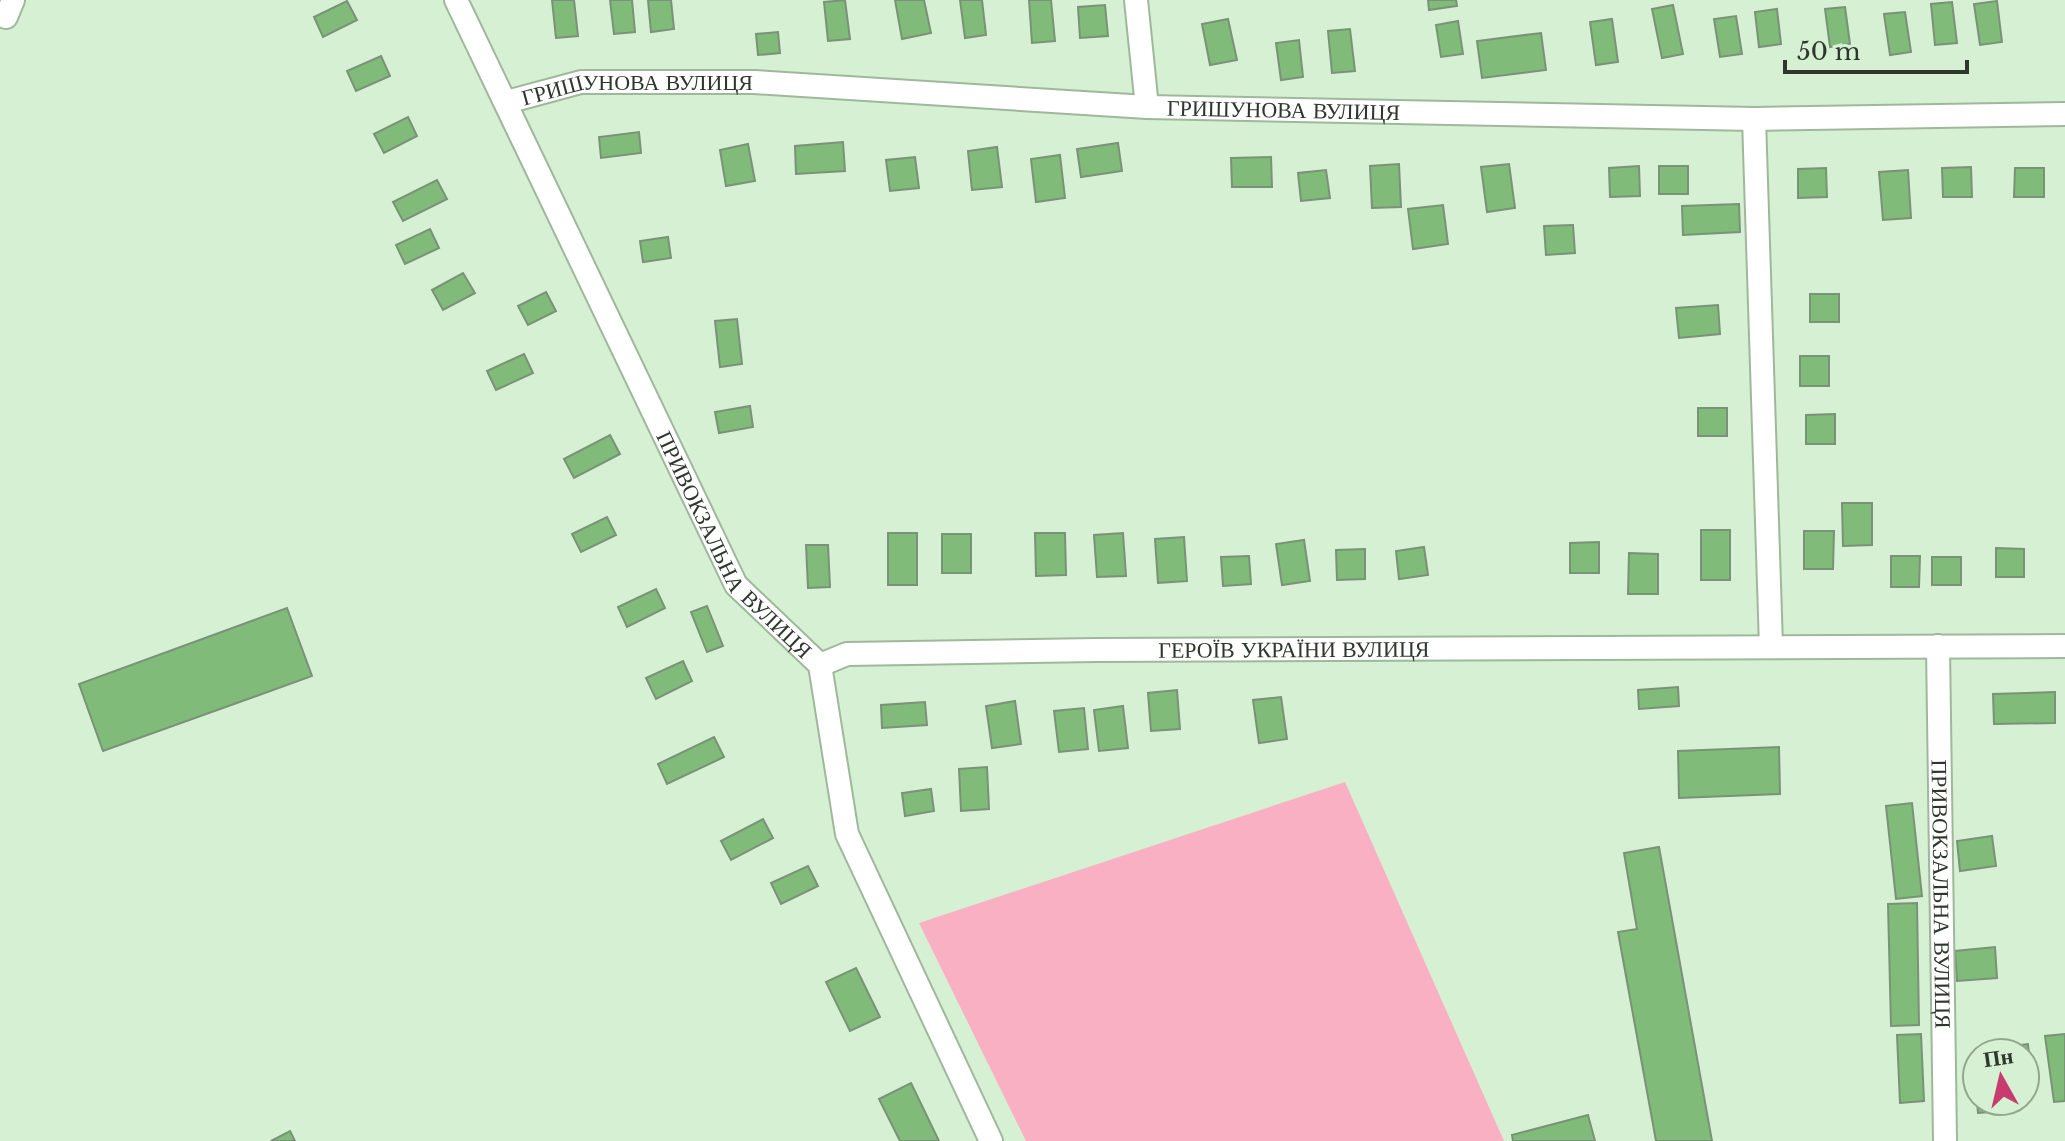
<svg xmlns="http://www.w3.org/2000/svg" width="2065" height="1141" font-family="'Libre Baskerville',serif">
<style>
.green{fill:#f9b0c2}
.building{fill:#80bb7a;stroke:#7a9277;stroke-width:2}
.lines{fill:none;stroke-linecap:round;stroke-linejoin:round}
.street-casing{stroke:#9fb89c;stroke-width:26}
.street{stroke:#fff;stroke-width:22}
.labels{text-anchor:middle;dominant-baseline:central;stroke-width:7;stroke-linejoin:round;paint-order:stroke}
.street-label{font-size:22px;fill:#2d372c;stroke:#d6f0d3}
</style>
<rect width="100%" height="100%" fill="#d6f0d3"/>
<!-- green -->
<path class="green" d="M 1345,782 L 1504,1141 L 1026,1141 L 919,923 Z"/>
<!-- building -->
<g class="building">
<path d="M 552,0 L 574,0 L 578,36 L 556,38 Z"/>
<path d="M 610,0 L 632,0 L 635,32 L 614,34 Z"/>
<path d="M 648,0 L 671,0 L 674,29 L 651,32 Z"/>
<path d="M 845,0 L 850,39 L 828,41 L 824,2 Z"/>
<path d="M 895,0 L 924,0 L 931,33 L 902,39 Z"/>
<path d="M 960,0 L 982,0 L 986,35 L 965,38 Z"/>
<path d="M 1029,0 L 1051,0 L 1055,41 L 1032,43 Z"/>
<path d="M 1428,0 L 1456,0 L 1457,6 L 1429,10 Z"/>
<path d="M 347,1 L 357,20 L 323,37 L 314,17 Z"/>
<path d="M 1997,1 L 2002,42 L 1980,45 L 1974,4 Z"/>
<path d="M 1952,2 L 1957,43 L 1935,45 L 1931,4 Z"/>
<path d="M 1105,5 L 1108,36 L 1080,38 L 1078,7 Z"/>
<path d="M 1673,5 L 1683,54 L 1662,58 L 1652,9 Z"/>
<path d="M 1845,7 L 1850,44 L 1830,47 L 1825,9 Z"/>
<path d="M 1777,9 L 1781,44 L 1759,47 L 1755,12 Z"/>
<path d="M 1905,12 L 1911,52 L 1890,55 L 1884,14 Z"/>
<path d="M 1736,16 L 1742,54 L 1720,57 L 1714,19 Z"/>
<path d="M 1228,19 L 1237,60 L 1210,65 L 1202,24 Z"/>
<path d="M 1612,19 L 1618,62 L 1596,65 L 1590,22 Z"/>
<path d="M 1458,21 L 1463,54 L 1441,57 L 1436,25 Z"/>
<path d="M 1350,29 L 1355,71 L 1332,73 L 1328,31 Z"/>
<path d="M 778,32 L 780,53 L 758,55 L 756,34 Z"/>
<path d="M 1541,33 L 1546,70 L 1482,78 L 1477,41 Z"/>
<path d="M 1299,40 L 1303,77 L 1281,80 L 1276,43 Z"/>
<path d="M 381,56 L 390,76 L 356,91 L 347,71 Z"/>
<path d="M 408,117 L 417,136 L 384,153 L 374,134 Z"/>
<path d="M 639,132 L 641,153 L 601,158 L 599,137 Z"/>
<path d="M 843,142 L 845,171 L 796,174 L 795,146 Z"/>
<path d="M 1118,143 L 1122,171 L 1081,177 L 1077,149 Z"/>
<path d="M 748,144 L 755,181 L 726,186 L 720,150 Z"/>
<path d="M 997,147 L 1002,187 L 972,190 L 968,151 Z"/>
<path d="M 1060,155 L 1065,198 L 1036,202 L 1031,159 Z"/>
<path d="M 915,157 L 919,188 L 890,191 L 886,160 Z"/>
<path d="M 1271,157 L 1272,187 L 1232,187 L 1231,158 Z"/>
<path d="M 1399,164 L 1401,207 L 1372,208 L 1370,166 Z"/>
<path d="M 1509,164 L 1515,208 L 1487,212 L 1481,167 Z"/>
<path d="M 1639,166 L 1640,196 L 1610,197 L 1609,168 Z"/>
<rect x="1659" y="166" width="29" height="28"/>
<path d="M 1971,167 L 1972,197 L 1943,197 L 1942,168 Z"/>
<path d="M 1826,168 L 1827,197 L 1798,198 L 1798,169 Z"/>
<path d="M 2015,168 L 2044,168 L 2044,197 L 2014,197 Z"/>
<path d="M 1326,170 L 1330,198 L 1301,201 L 1298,173 Z"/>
<path d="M 1908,170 L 1911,218 L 1883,220 L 1879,172 Z"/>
<path d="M 437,180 L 447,199 L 403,221 L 393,202 Z"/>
<path d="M 1739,204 L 1740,232 L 1683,235 L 1682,206 Z"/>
<path d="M 1443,205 L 1448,244 L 1413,249 L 1408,209 Z"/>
<path d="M 1573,225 L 1575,253 L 1546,255 L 1544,226 Z"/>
<path d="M 430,229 L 439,248 L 405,264 L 396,245 Z"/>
<path d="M 668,237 L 671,258 L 643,262 L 640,241 Z"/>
<path d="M 463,273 L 475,293 L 443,310 L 432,290 Z"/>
<path d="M 546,292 L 556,311 L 528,325 L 518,306 Z"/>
<rect x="1810" y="294" width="29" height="28"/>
<path d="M 1718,305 L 1720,334 L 1679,338 L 1676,308 Z"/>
<path d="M 737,319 L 742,364 L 720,367 L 715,321 Z"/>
<path d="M 524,354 L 533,373 L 496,390 L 487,371 Z"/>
<rect x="1800" y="356" width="29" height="30"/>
<path d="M 750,406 L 753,427 L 719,433 L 715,412 Z"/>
<rect x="1698" y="408" width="29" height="28"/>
<path d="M 1835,414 L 1835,444 L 1806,444 L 1806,415 Z"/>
<path d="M 610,435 L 620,454 L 574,478 L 564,459 Z"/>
<path d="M 1842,503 L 1872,503 L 1872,545 L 1843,546 Z"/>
<path d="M 607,517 L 616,535 L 581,552 L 572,534 Z"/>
<rect x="1701" y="530" width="29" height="50"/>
<path d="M 1804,531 L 1834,531 L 1833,569 L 1804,569 Z"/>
<rect x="888" y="533" width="29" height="52"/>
<path d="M 1035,533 L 1065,533 L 1066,575 L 1036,576 Z"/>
<path d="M 1123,533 L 1126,576 L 1097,577 L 1094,535 Z"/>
<rect x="942" y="534" width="29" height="39"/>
<path d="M 1184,537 L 1187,581 L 1158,583 L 1155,539 Z"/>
<path d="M 1304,540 L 1310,581 L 1282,585 L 1276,544 Z"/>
<path d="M 1599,542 L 1599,573 L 1570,573 L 1570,543 Z"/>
<path d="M 806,545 L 828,545 L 830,587 L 808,588 Z"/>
<path d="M 1424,547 L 1428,575 L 1399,579 L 1396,551 Z"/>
<path d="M 1996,548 L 2024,549 L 2024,577 L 1996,577 Z"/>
<path d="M 1365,549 L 1365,579 L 1337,580 L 1336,550 Z"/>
<path d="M 1629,553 L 1658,554 L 1658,594 L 1628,594 Z"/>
<path d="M 1249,556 L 1251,584 L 1223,586 L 1221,557 Z"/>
<path d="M 1891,556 L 1920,556 L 1919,587 L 1891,587 Z"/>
<rect x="1932" y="557" width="29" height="28"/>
<path d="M 656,589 L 665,608 L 627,627 L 618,607 Z"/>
<path d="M 707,606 L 723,646 L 707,652 L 691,612 Z"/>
<path d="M 287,608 L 312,676 L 103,751 L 79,684 Z"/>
<path d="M 683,661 L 692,681 L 656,699 L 646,678 Z"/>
<path d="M 1678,687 L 1679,706 L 1639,709 L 1638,690 Z"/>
<path d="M 1177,690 L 1180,729 L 1151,731 L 1148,693 Z"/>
<path d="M 2055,692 L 2055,723 L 1994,724 L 1993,694 Z"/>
<path d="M 1281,697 L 1287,739 L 1259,743 L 1253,700 Z"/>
<path d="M 1015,701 L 1021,744 L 992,748 L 986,706 Z"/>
<path d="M 925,702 L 927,725 L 882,728 L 881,705 Z"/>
<path d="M 1123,706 L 1128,748 L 1099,751 L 1094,710 Z"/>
<path d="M 1084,708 L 1088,749 L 1059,752 L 1054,711 Z"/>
<path d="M 714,737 L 724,757 L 667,784 L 658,764 Z"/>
<path d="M 1779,747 L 1780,794 L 1679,798 L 1678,751 Z"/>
<path d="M 987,767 L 989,809 L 961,811 L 959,769 Z"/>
<path d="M 931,789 L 934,811 L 905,816 L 902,793 Z"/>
<path d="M 1912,803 L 1922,896 L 1896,899 L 1886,806 Z"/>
<path d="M 763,819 L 773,838 L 731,860 L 721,841 Z"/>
<path d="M 1992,836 L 1996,866 L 1960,871 L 1957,841 Z"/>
<path d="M 1659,847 L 1712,1141 L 1656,1141 L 1618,932 L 1637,929 L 1624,853 Z"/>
<path d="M 808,866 L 818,886 L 781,904 L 771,883 Z"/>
<path d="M 1917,903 L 1919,1025 L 1891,1026 L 1888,904 Z"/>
<path d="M 1995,947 L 1997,978 L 1957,981 L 1955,951 Z"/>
<path d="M 856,968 L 880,1017 L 850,1031 L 826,982 Z"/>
<path d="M 1921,1034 L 1924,1101 L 1900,1103 L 1897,1035 Z"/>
<path d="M 2065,1034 L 2065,1101 L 2054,1102 L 2045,1036 Z"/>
<path d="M 2028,1044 L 2032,1087 L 2025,1087 L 2025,1053 L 2012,1053 L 2011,1046 Z"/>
<path d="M 1977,1077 L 1977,1101 L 2007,1101 L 2007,1111 L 1978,1113 L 1975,1078 Z"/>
<path d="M 911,1083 L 939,1141 L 900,1141 L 879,1099 Z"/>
<path d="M 1588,1115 L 1595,1141 L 1513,1141 L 1512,1135 Z"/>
<path d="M 290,1131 L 295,1141 L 271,1141 Z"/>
</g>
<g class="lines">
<defs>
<g id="street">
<path id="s1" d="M 456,0 L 736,585 L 820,665 L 847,834 L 991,1141"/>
<path d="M 1136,0 L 1147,107"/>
<path d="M 0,15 L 6,17 L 13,0"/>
<path id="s2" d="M 507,102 L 581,82 L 754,82 L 1147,107 L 1754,119 L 2065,114"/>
<path d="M 1754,119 L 1771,646"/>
<path id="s3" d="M 1938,646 L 1945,1141"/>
<path id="s4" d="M 820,665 L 847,654 L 1096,650 L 2065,646"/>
</g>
</defs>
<!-- street casing -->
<use href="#street" class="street-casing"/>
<!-- street -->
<use href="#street" class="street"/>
</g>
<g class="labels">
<!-- street labels -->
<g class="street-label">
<text stroke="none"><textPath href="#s2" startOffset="132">ГРИШУНОВА ВУЛИЦЯ</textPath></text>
<text stroke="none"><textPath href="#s2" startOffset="780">ГРИШУНОВА ВУЛИЦЯ</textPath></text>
<text stroke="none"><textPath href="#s1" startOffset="614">ПРИВОКЗАЛЬНА ВУЛИЦЯ</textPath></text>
<text stroke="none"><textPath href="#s4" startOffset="476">ГЕРОЇВ УКРАЇНИ ВУЛИЦЯ</textPath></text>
<text stroke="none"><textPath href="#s3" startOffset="248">ПРИВОКЗАЛЬНА ВУЛИЦЯ</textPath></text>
</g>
</g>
<!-- north arrow -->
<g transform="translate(2001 1077) rotate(352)"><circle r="38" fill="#d6f0d3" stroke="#92a690" stroke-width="2"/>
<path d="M0-6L14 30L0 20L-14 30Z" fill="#c73b6e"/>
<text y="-12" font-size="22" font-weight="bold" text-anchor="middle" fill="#2d372c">Пн</text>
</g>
<!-- scale -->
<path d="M1785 60v12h182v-12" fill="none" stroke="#2d372c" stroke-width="4"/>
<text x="1797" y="60" font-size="24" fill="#2d372c" stroke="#d6f0d3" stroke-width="6" paint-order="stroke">50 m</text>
</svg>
